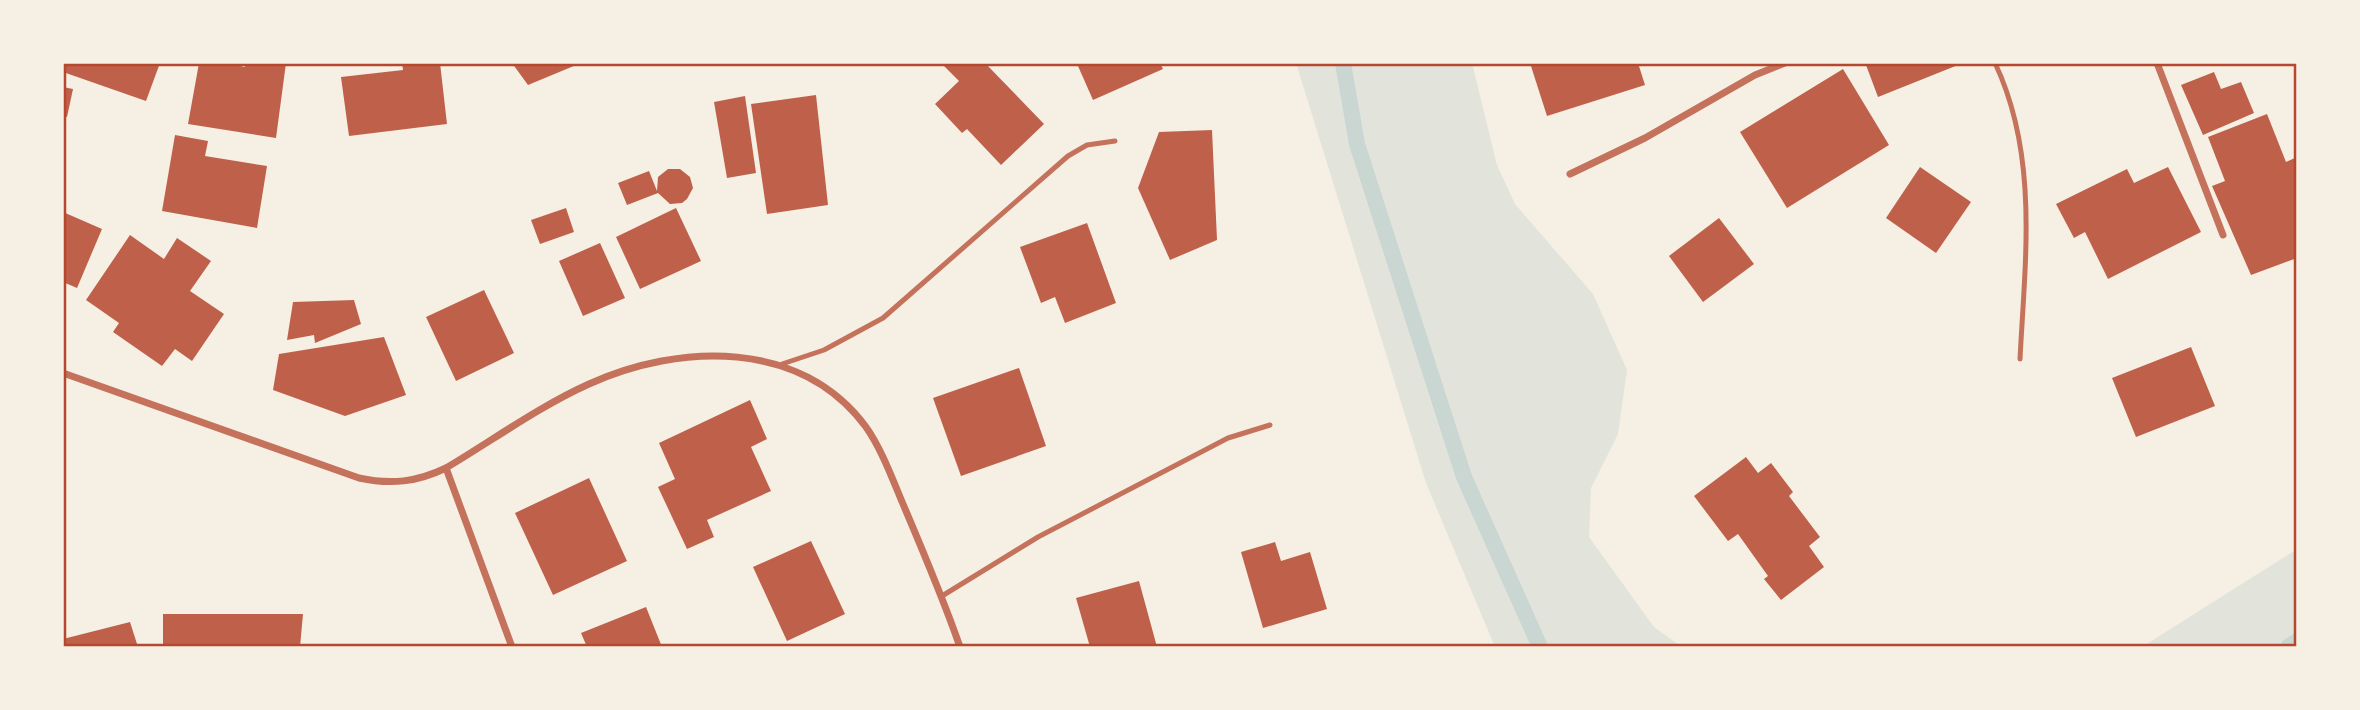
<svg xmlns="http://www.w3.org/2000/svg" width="2360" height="710" font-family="Cabin,sans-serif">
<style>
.green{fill:#e2e4dc}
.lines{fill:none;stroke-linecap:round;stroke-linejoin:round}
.stream{stroke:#c9d6d2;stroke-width:16}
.building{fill:#bf614a}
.service{stroke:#c5725c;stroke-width:5}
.minor{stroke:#c5725c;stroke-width:7}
.neatline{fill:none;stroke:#b5482f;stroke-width:2.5}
</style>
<rect width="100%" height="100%" fill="#f6efe4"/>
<!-- green -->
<g class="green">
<path d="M 1296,63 L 1472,63 L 1497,165 L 1515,204 L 1593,294 L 1627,370 L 1618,434 L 1591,488 L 1589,537 L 1654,627 L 1682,647 L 1495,647 L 1426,483 Z"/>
<path d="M 2297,549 L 2297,647 L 2142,647 Z"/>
</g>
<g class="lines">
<!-- stream -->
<g class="stream">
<path d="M 1343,63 L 1357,144 L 1464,477 L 1540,647"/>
<path d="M 2288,647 L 2297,641"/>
</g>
</g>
<!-- building -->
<g class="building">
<path d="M 64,63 L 160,63 L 146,101 L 63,72 Z"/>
<path d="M 199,63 L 226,63 L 245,67 L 245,63 L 286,63 L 276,138 L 188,124 Z"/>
<path d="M 402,63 L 440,63 L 447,124 L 349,136 L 341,77 L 403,70 Z"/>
<path d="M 512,63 L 581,63 L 528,85 Z"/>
<path d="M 945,63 L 985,63 L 1044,124 L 1001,165 L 967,129 L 962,133 L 935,104 L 959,81 L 943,65 Z"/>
<path d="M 1084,63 L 1160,63 L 1163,69 L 1093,100 L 1078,66 Z"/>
<path d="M 1530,63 L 1638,63 L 1645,85 L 1547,116 Z"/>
<path d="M 1870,63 L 1958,63 L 1958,65 L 1878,97 L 1866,65 Z"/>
<path d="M 1843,69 L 1889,145 L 1787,208 L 1740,132 Z"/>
<path d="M 2214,72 L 2221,89 L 2241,82 L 2254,113 L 2203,135 L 2181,85 Z"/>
<path d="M 63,87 L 73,89 L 67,117 L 63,116 Z"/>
<path d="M 816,95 L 828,205 L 767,214 L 751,104 Z"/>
<path d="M 745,96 L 756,173 L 727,178 L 714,102 Z"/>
<path d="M 2267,114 L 2286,162 L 2297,157 L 2297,258 L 2251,275 L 2212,186 L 2225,181 L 2208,137 Z"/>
<path d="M 1212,130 L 1217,240 L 1170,260 L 1138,188 L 1159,132 Z"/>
<path d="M 175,135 L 208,141 L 205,156 L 267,166 L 257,228 L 162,211 Z"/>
<path d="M 1920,167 L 1971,202 L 1936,253 L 1886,218 Z"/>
<path d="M 2168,167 L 2201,232 L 2108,279 L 2085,232 L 2074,238 L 2056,204 L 2127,169 L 2134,183 Z"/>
<path d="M 668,169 L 680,169 L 690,177 L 693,188 L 687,199 L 682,203 L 670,204 L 658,193 L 627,205 L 618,183 L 649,171 L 657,191 L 658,177 Z"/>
<path d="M 566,208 L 574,232 L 540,244 L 531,220 Z"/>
<path d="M 676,208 L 701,261 L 640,289 L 616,237 Z"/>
<path d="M 63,212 L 102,229 L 77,288 L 63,282 Z"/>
<path d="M 1719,218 L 1754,264 L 1703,302 L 1669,256 Z"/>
<path d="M 1087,223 L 1116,303 L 1065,323 L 1055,297 L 1041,303 L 1020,247 Z"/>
<path d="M 130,235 L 164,259 L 177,238 L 211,261 L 190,291 L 224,314 L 192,361 L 175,349 L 162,366 L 113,332 L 119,323 L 86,300 Z"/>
<path d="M 600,243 L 625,298 L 583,316 L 559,261 Z"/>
<path d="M 484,290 L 514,353 L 456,381 L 426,317 Z"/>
<path d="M 354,300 L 361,324 L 315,343 L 314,335 L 287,340 L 293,302 Z"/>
<path d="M 384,337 L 406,395 L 345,416 L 273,390 L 279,354 Z"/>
<path d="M 2191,347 L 2215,406 L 2136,437 L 2112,378 Z"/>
<path d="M 1019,368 L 1046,446 L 961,476 L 933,398 Z"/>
<path d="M 750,400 L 767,439 L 751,447 L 771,491 L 707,520 L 714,537 L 687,549 L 658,487 L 675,479 L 659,443 Z"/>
<path d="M 1746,457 L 1758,473 L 1771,463 L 1793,492 L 1789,496 L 1820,537 L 1809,546 L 1824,567 L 1781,600 L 1764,579 L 1768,576 L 1738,534 L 1728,541 L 1694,496 Z"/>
<path d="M 589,478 L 627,561 L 553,595 L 515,513 Z"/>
<path d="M 811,541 L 845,614 L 787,641 L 753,567 Z"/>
<path d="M 1275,542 L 1281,561 L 1310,552 L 1327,609 L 1263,628 L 1241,552 Z"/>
<path d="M 1139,581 L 1157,647 L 1090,647 L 1076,598 Z"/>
<path d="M 646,607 L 662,647 L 587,647 L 581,633 Z"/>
<path d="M 163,614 L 303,614 L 300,647 L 163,647 Z"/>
<path d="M 130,622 L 138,647 L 63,647 L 63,639 Z"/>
</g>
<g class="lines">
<!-- service -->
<g class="service">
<path d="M 1995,63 C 2039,156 2025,260 2020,359"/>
<path d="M 782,364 L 824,350 L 883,318 L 1068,156 L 1087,145 L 1115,141"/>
<path d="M 942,596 L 1038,537 L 1228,438 L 1270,425"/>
</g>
<!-- minor -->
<g class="minor">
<path d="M 2157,63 L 2223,235"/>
<path d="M 1570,174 L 1645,138 L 1755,75 L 1785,63"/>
<path d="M 63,373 L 359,478 C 391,485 417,482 446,468 C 493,440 540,406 589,384 C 680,343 801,339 866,427 C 882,450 892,478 903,504 C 923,551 943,598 960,647"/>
<path d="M 446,468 L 512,647"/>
</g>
</g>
<!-- border -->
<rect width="2360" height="710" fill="none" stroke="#f6efe4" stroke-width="130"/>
<rect x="65" y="65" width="2230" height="580" class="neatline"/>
</svg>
